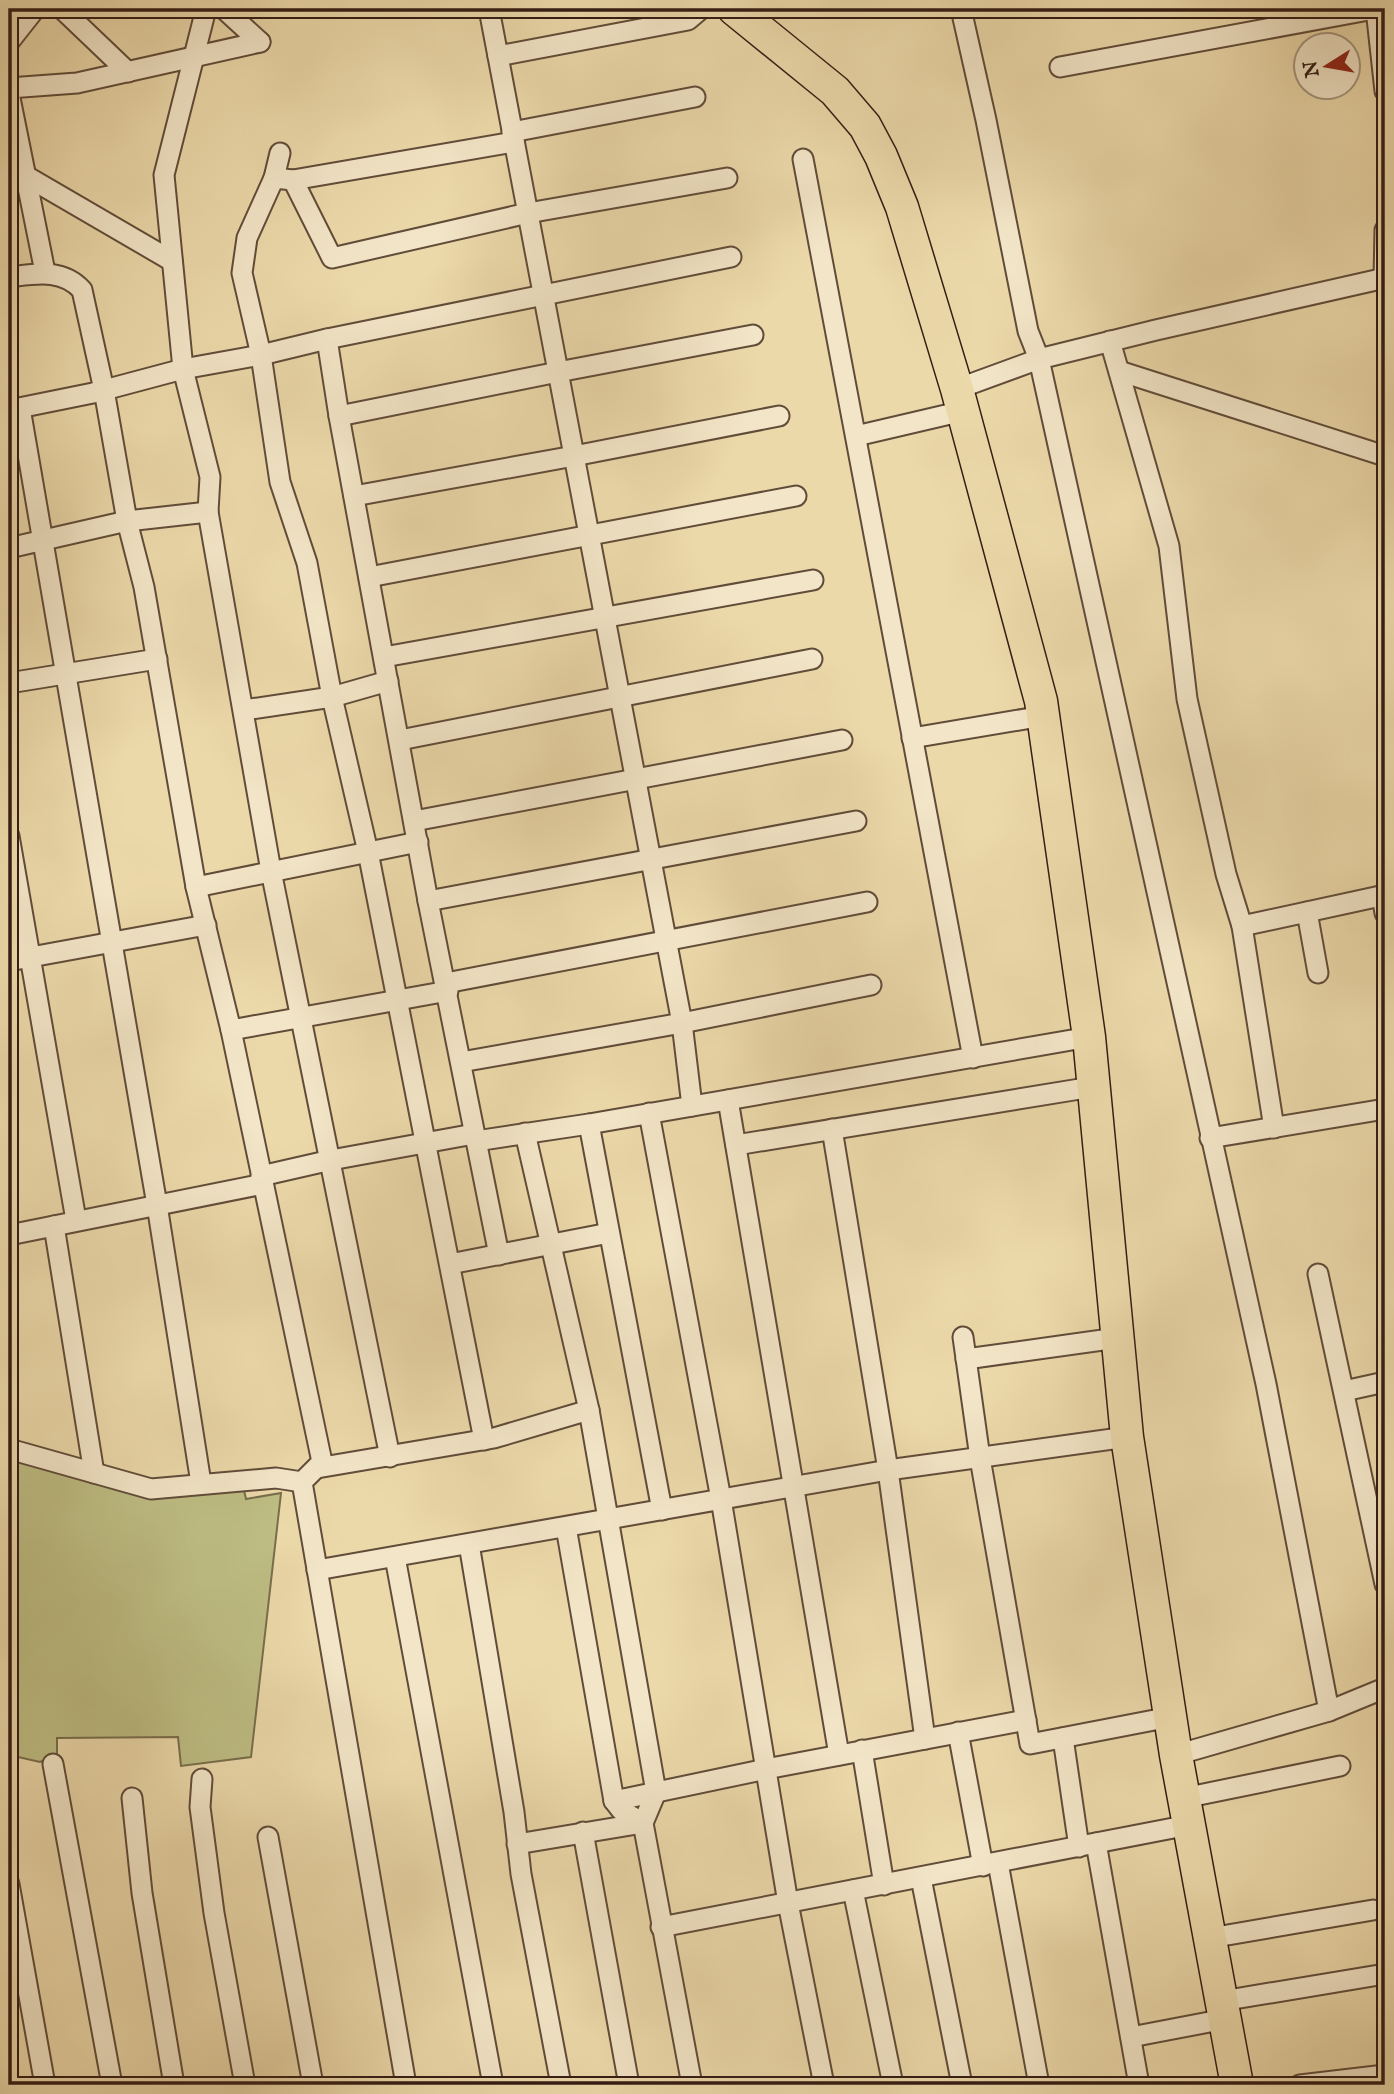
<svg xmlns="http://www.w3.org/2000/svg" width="1394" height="2094" font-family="'IM FELL English',serif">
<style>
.green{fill:#bebe84;stroke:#786e4c;stroke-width:2}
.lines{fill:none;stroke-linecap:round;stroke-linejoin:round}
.minor-casing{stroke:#614c3a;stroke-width:23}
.primary-casing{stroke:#331d15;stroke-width:35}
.minor{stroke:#f3e6c8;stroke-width:19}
.primary{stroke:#ecd9aa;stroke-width:32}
</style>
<rect width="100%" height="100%" fill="#ecd9aa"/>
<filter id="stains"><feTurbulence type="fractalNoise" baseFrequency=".00286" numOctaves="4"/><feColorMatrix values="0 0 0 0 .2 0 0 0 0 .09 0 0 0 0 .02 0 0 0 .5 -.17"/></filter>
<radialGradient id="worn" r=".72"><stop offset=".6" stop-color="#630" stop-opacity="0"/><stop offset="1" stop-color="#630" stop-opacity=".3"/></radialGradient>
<!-- green -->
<path class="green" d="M 9,1457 L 151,1497 L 243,1486 L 246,1499 L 281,1493 L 251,1757 L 181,1766 L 178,1737 L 57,1738 L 57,1755 L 40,1762 L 9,1755 Z"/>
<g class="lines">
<defs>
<g id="minor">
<path d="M 62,9 L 128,72"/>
<path d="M 206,9 L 164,175 L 183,369 L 210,477 L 208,512 L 271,871 L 390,1457"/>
<path d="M 224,9 L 260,42"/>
<path d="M 489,9 L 682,1023 L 692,1106"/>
<path d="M 961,9 L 986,120 L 1028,331 L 1039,359 L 1266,1384 L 1329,1711"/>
<path d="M 1376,9 L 1385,91"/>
<path d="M 9,42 L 35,9"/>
<path d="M 498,56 L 688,20 L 701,9"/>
<path d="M 1060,67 L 1374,9"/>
<path d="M 9,88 L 77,83 L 260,42"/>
<path d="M 9,93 L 45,272"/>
<path d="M 512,132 L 695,97"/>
<path d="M 280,153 L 274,178 L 293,180 L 332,258 L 528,213 L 727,178"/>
<path d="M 803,159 L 973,1058"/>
<path d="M 26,176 L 172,261"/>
<path d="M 274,178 L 247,238 L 242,273 L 261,355 L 280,482 L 307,563 L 332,697 L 368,852 L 484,1440"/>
<path d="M 293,180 L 514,142"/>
<path d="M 9,277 C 35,274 62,268 82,290 L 104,390 L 127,521 L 144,587 L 196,887 L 231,1030 L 322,1462 L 302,1482 L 406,2085"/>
<path d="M 1384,278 L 1385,230"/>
<path d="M 327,339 L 339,416 L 428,901 L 499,1255"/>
<path d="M 1110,341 L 1169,546 L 1187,699 L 1226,874 L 1242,926 L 1274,1128"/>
<path d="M 1119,371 L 1385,456"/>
<path d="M 957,389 L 1039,359 L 1156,330 L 1385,278"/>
<path d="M 20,408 L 157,1205 L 201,1483"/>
<path d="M 9,410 L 93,393 L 183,369 L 261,355 L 327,339 L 731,257"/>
<path d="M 339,416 L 558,372 L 753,335"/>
<path d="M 856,436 L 963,411"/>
<path d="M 354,496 L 574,456 L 779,416"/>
<path d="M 9,548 L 127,521 L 208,512"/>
<path d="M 369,577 L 796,496"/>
<path d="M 384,657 L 813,580"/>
<path d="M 9,683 L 157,659"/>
<path d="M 244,710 L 332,697 L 388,681"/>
<path d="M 912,738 L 1043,716"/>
<path d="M 400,740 L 812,659"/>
<path d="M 414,821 L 842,740"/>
<path d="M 9,836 L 76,1220"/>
<path d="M 196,887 L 418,842"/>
<path d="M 1382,895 L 1385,913"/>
<path d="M 428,901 L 856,821"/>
<path d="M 1307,912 L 1318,973"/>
<path d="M 1242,926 L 1385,895"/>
<path d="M 9,961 L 206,925"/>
<path d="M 446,983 L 867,902"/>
<path d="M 231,1030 L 448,991"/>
<path d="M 461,1062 L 682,1023 L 871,985"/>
<path d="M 728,1100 L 839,1755"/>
<path d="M 649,1113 L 721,1499 L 788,1903 L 824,2085"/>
<path d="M 589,1124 L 662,1510"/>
<path d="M 832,1129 L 888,1470 L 925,1739"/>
<path d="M 1210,1138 L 1385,1109"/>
<path d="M 476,1141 L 589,1124 L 1089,1037"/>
<path d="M 736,1145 L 1092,1087"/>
<path d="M 261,1176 L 331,1160 L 474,1134"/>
<path d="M 54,1226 L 94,1473"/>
<path d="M 9,1235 L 263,1184"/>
<path d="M 450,1264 L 609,1233"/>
<path d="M 1318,1274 L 1385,1584"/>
<path d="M 963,1337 L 980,1458 L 1030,1744 L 1170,1717"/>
<path d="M 966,1359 L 1117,1338"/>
<path d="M 1344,1391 L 1385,1382"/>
<path d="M 9,1449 L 151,1489 L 276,1478 L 302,1482"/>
<path d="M 317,1468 L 494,1438 L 589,1410"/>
<path d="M 566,1527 L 614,1801 L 621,1810 L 643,1823 L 692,2085"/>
<path d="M 469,1544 L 514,1812 L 521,1874 L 561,2085"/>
<path d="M 395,1557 L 493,2085"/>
<path d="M 317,1570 L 888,1470 L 1127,1437"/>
<path d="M 958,1732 L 983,1866"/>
<path d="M 1063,1738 L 1079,1847"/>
<path d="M 862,1750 L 884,1885"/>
<path d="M 1176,1755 L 1329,1711 L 1385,1688"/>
<path d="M 53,1764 L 112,2085"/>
<path d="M 202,1779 L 200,1807 L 214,1913 L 245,2085"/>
<path d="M 132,1798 L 142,1893 L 174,2085"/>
<path d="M 1184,1798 L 1340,1766"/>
<path d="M 614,1801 L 766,1769 L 1026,1720"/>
<path d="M 583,1832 L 629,2085"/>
<path d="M 268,1837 L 313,2085"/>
<path d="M 1096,1843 L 1139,2085"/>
<path d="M 517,1844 L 643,1823 L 656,1792 L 589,1410 L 525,1133"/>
<path d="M 998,1863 L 1039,2085"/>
<path d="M 921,1878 L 962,2085"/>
<path d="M 9,1884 L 45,2085"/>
<path d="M 853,1890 L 893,2085"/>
<path d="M 661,1927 L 1189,1825"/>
<path d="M 1210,1938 L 1373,1910"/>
<path d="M 1222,2001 L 1385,1974"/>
<path d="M 1131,2037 L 1225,2019"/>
<path d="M 1300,2085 L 1385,2075"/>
</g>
<path id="primary" d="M 734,9 L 835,91 L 865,126 L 881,156 L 902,207 L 957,389 L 1041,701 L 1089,1037 L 1127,1437 L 1176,1755 L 1237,2085"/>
</defs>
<!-- minor casing -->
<use href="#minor" class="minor-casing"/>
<!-- primary casing -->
<use href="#primary" class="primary-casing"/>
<!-- minor -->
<use href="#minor" class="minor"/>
<!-- primary -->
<use href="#primary" class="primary"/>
</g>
<!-- margin -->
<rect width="1394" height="2094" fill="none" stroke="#ecd9aa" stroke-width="35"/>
<rect x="10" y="10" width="1373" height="2073" fill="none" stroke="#331d15" stroke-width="3.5"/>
<rect x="18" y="18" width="1359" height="2059" fill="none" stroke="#331d15" stroke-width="2"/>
<!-- north arrow -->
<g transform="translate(1327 66) rotate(259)"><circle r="33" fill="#f3e6c8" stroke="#a69680" stroke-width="2"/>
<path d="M0-5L12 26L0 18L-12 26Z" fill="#8f2418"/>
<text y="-10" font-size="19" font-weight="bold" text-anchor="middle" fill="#331d15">N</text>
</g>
<rect width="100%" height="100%" filter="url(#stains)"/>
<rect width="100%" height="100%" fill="url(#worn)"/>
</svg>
